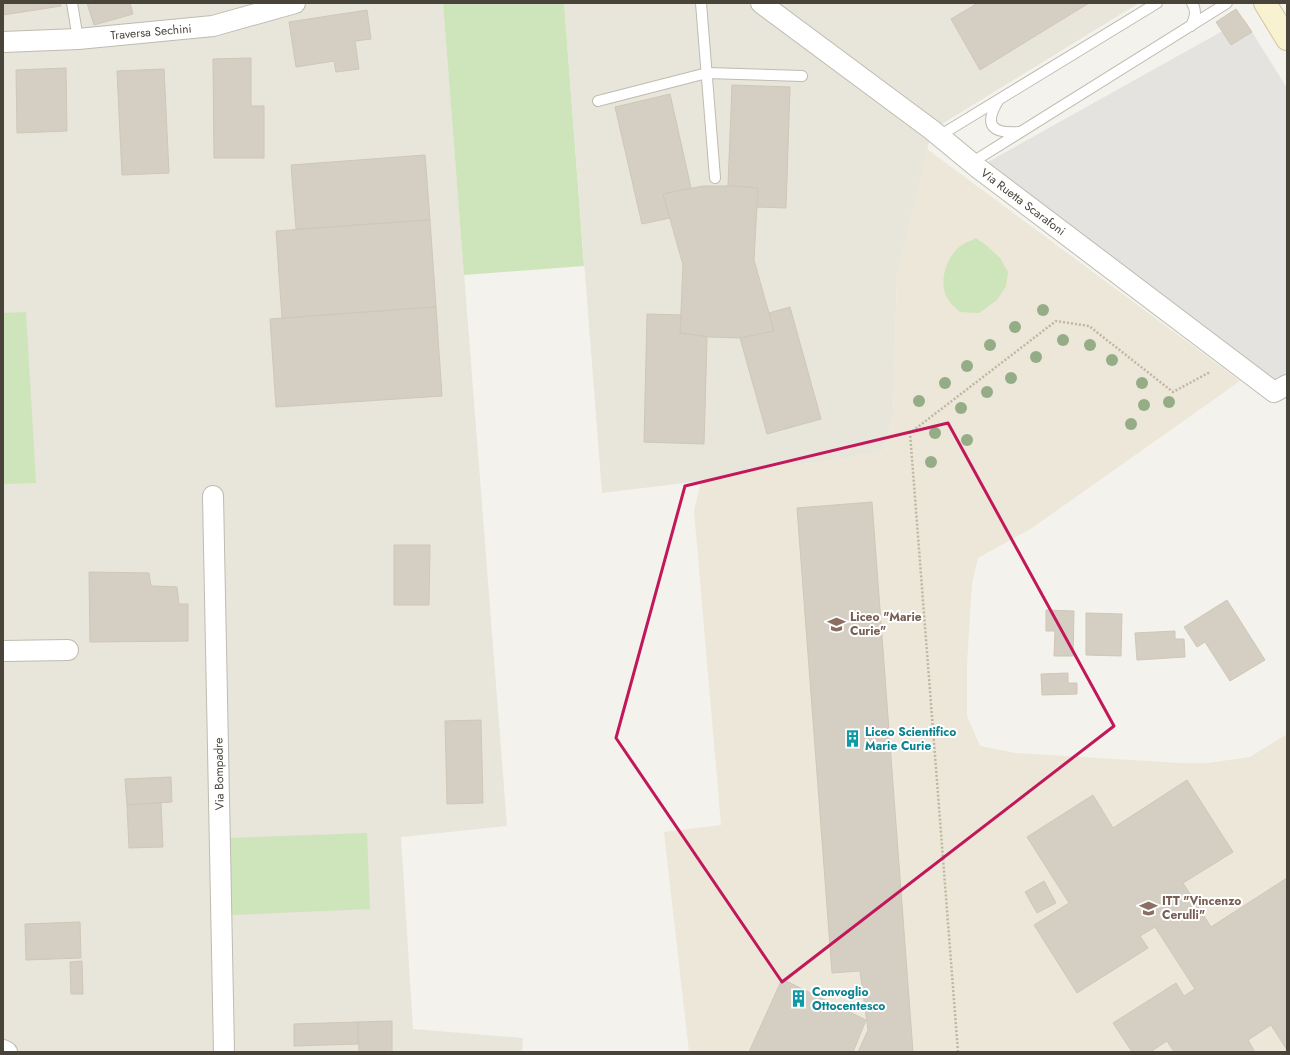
<svg xmlns="http://www.w3.org/2000/svg" width="1290" height="1055" font-family="Jost,sans-serif">
<style>
.residential{fill:#e8e5db}
.education{fill:#ece7d8}
.green{fill:#cee4ba}
.parking{fill:#e4e3e0}
.building{fill:#d5cfc3;stroke:#cfc7b7}
.lines{fill:none;stroke-linecap:round;stroke-linejoin:round}
.lane-casing{stroke:#bfbbb0;stroke-width:12}
.street-casing{stroke:#bfbbb0;stroke-width:22}
.secondary-casing{stroke:#cfc6a1;stroke-width:24}
.path{stroke:#bfb7a2;stroke-width:2.5;stroke-dasharray:2 2;stroke-linecap:butt}
.lane{stroke:#fff;stroke-width:10}
.street{stroke:#fff;stroke-width:20}
.secondary{stroke:#f9f2d1;stroke-width:22}
.tree{fill:#95ad86}
.marked{fill:none;stroke:#c2185b;stroke-width:3;stroke-linejoin:round}
.labels{text-anchor:middle;dominant-baseline:central;stroke-width:4;stroke-linejoin:round;paint-order:stroke}
.street-label{font-size:12px;fill:#48443a;stroke:#fff}
.education-label{font-size:12px;font-weight:bold;fill:#785e54;stroke:#fff;text-anchor:start}
.culture-label{font-size:12px;font-weight:bold;fill:#0d838f;stroke:#fff;text-anchor:start}
</style>
<rect width="100%" height="100%" fill="#f4f2ec"/>
<!-- residential -->
<g class="residential">
<path d="M 3,3 L 443,3 L 507,826 L 401,837 L 413,1029 L 523,1038 L 522,1052 L 3,1052 Z"/>
<path d="M 564,3 L 1139,3 L 932,130 L 897,275 L 893,416 L 883,451 L 831,461 L 764,468 L 701,481 L 602,493 Z"/>
</g>
<!-- education -->
<path class="education" d="M 927,149 L 1240,381 L 1032,528 L 978,558 L 972,584 L 967,664 L 967,716 L 980,746 L 1015,753 L 1181,763 L 1208,763 L 1250,757 L 1287,734 L 1287,1052 L 689,1052 L 664,832 L 721,825 L 694,511 L 701,481 L 764,468 L 831,461 L 883,451 L 893,416 L 897,275 Z"/>
<!-- green -->
<g class="green">
<path d="M 443,3 L 564,3 L 584,266 L 464,275 Z"/>
<path d="M 976,238 L 987,246 L 1000,258 L 1008,272 L 1006,286 L 997,300 L 979,313 L 960,312 C 956,308 952,305 949,301 C 937,284 946,256 962,245 C 966,242 971,241 976,238 Z"/>
<path d="M 26,312 L 36,483 L 3,484 L 3,313 Z"/>
<path d="M 367,833 L 370,909 L 231,915 L 228,838 Z"/>
</g>
<!-- parking -->
<path class="parking" d="M 1244,19 L 1287,88 L 1287,376 L 1274,383 L 988,162 Z"/>
<!-- building -->
<g class="building">
<path d="M 3,3 L 60,3 L 61,6 L 3,15 Z"/>
<path d="M 87,3 L 130,3 L 133,14 L 94,25 Z"/>
<path d="M 978,3 L 1089,3 L 980,70 L 951,19 Z"/>
<path d="M 1236,9 L 1252,32 L 1231,45 L 1216,22 Z"/>
<path d="M 367,10 L 371,39 L 355,41 L 359,69 L 336,72 L 334,61 L 296,67 L 289,22 Z"/>
<path d="M 251,58 L 251,106 L 264,106 L 264,158 L 214,158 L 213,59 Z"/>
<path d="M 66,68 L 67,131 L 17,133 L 16,70 Z"/>
<path d="M 164,69 L 169,173 L 122,175 L 117,71 Z"/>
<path d="M 732,85 L 790,87 L 786,208 L 757,207 L 758,188 L 728,186 Z"/>
<path d="M 670,94 L 691,188 L 663,194 L 670,218 L 642,224 L 615,107 Z"/>
<path d="M 425,155 L 430,220 L 296,229 L 291,165 Z"/>
<path d="M 703,186 L 731,186 L 758,188 L 754,260 L 774,331 L 740,338 L 709,337 L 680,333 L 683,265 L 663,194 Z"/>
<path d="M 430,220 L 436,307 L 282,318 L 276,231 Z"/>
<path d="M 436,307 L 442,396 L 276,407 L 270,319 Z"/>
<path d="M 790,307 L 821,419 L 767,434 L 740,338 L 774,331 L 769,313 Z"/>
<path d="M 647,314 L 681,315 L 680,333 L 707,337 L 704,444 L 644,442 Z"/>
<path d="M 872,502 L 913,1052 L 858,1052 L 868,1030 L 860,971 L 832,973 L 797,508 Z"/>
<path d="M 394,545 L 430,545 L 429,605 L 394,605 Z"/>
<path d="M 89,572 L 149,573 L 151,586 L 177,587 L 179,604 L 188,604 L 188,641 L 90,642 Z"/>
<path d="M 1227,600 L 1265,660 L 1230,681 L 1205,642 L 1197,647 L 1184,627 Z"/>
<path d="M 1046,610 L 1074,611 L 1073,656 L 1054,656 L 1055,631 L 1046,631 Z"/>
<path d="M 1086,613 L 1122,614 L 1121,656 L 1086,655 Z"/>
<path d="M 1175,631 L 1175,639 L 1184,639 L 1185,657 L 1137,660 L 1135,633 Z"/>
<path d="M 1068,673 L 1068,683 L 1077,683 L 1077,694 L 1042,695 L 1041,674 Z"/>
<path d="M 481,720 L 483,803 L 447,804 L 445,721 Z"/>
<path d="M 171,777 L 172,802 L 127,805 L 125,779 Z"/>
<path d="M 1187,780 L 1233,852 L 1183,883 L 1211,927 L 1287,878 L 1287,1050 L 1271,1025 L 1248,1040 L 1255,1052 L 1174,1052 L 1167,1041 L 1150,1052 L 1132,1052 L 1113,1023 L 1176,983 L 1184,996 L 1195,989 L 1155,927 L 1140,936 L 1148,948 L 1077,993 L 1034,925 L 1069,903 L 1027,837 L 1093,795 L 1113,828 Z"/>
<path d="M 161,803 L 163,847 L 129,848 L 127,805 Z"/>
<path d="M 1044,881 L 1056,903 L 1037,913 L 1025,892 Z"/>
<path d="M 80,922 L 81,958 L 26,960 L 25,924 Z"/>
<path d="M 82,961 L 83,994 L 71,994 L 70,962 Z"/>
<path d="M 782,979 L 866,1020 L 853,1052 L 749,1052 Z"/>
<path d="M 392,1021 L 392,1052 L 359,1052 L 358,1022 Z"/>
<path d="M 358,1022 L 358,1044 L 294,1046 L 294,1024 Z"/>
</g>
<g class="lines">
<defs>
<g id="lane">
<path d="M 72,3 L 78,39"/>
<path d="M 701,3 L 715,178"/>
<path d="M 1191,26 C 1195,18 1197,11 1192,3"/>
<path d="M 598,101 L 707,73 L 802,76"/>
<path d="M 998,101 C 983,126 993,134 1020,132"/>
<path d="M 939,136 L 1157,3"/>
<path d="M 971,163 L 1227,3"/>
</g>
<g id="street">
<path d="M 761,3 L 932,130 L 978,168 L 1274,392 L 1287,385"/>
<path d="M 3,42 L 78,39 L 213,26 L 295,3"/>
<path d="M 213,496 L 224,1052"/>
<path d="M 3,651 L 68,650"/>
<path d="M 3,1050 L 7,1052"/>
</g>
<path id="secondary" d="M 1265,3 L 1287,39"/>
</defs>
<!-- lane casing -->
<use href="#lane" class="lane-casing"/>
<!-- street casing -->
<use href="#street" class="street-casing"/>
<!-- secondary casing -->
<use href="#secondary" class="secondary-casing"/>
<!-- path -->
<path class="path" d="M 958,1052 L 910,433 L 1056,321 L 1089,326 L 1173,392 L 1210,372"/>
<!-- lane -->
<use href="#lane" class="lane"/>
<!-- street -->
<use href="#street" class="street"/>
<!-- secondary -->
<use href="#secondary" class="secondary"/>
</g>
<!-- trees -->
<g class="tree">
<circle cx="1043" cy="310" r="6"/>
<circle cx="1015" cy="327" r="6"/>
<circle cx="1063" cy="340" r="6"/>
<circle cx="990" cy="345" r="6"/>
<circle cx="1090" cy="345" r="6"/>
<circle cx="1036" cy="357" r="6"/>
<circle cx="1112" cy="360" r="6"/>
<circle cx="967" cy="366" r="6"/>
<circle cx="1011" cy="378" r="6"/>
<circle cx="945" cy="383" r="6"/>
<circle cx="1142" cy="383" r="6"/>
<circle cx="987" cy="392" r="6"/>
<circle cx="919" cy="401" r="6"/>
<circle cx="1169" cy="402" r="6"/>
<circle cx="1144" cy="405" r="6"/>
<circle cx="961" cy="408" r="6"/>
<circle cx="1131" cy="424" r="6"/>
<circle cx="935" cy="433" r="6"/>
<circle cx="967" cy="440" r="6"/>
<circle cx="931" cy="462" r="6"/>
</g>
<!-- marked area -->
<path class="marked" d="M 948,423 L 1114,726 L 782,982 L 616,738 L 685,486 Z"/>
<!-- icons -->
<defs>
<symbol id="school-bare" viewBox="-9 -9 18 18"><path d="M0-5L7-2L0 1L-7-2ZM-4 1L0 2.5L4 1V4Q0 6-4 4Z" fill="#8d6e63" stroke="#fff" stroke-width="2.5" paint-order="stroke"/></symbol>
<symbol id="building-bare" viewBox="-9 -9 18 18"><path d="M-4-6H4V6H1V3H-1V6H-4ZM-2.5-4.3h1.7v1.8h-1.7ZM.8-4.3h1.7v1.8H.8ZM-2.5-1h1.7V.8h-1.7ZM.8-1h1.7V.8H.8Z" fill="#0f9aa8" stroke="#fff" stroke-width="2.5" paint-order="stroke"/></symbol>
</defs>
<g fill-rule="evenodd">
<use href="#school-bare" x="824" y="612" width="25" height="25"/>
<use href="#building-bare" x="840" y="726" width="25" height="25"/>
<use href="#school-bare" x="1136" y="896" width="25" height="25"/>
<use href="#building-bare" x="786" y="986" width="25" height="25"/>
</g>
<g class="labels">
<!-- street labels -->
<g class="street-label">
<text transform="translate(151 32) rotate(-5)">Traversa Sechini</text>
<text transform="translate(1023 202) rotate(37)">Via Ruetta Scarafoni</text>
<text transform="translate(219 774) rotate(-91)">Via Bompadre</text>
</g>
<!-- education labels -->
<g class="education-label">
<text x="850" y="617">Liceo "Marie<tspan x="850" dy="14">Curie"</tspan></text>
<text x="1162" y="901">ITT "Vincenzo<tspan x="1162" dy="14">Cerulli"</tspan></text>
</g>
<!-- culture labels -->
<g class="culture-label">
<text x="865" y="732">Liceo Scientifico<tspan x="865" dy="14">Marie Curie</tspan></text>
<text x="812" y="992">Convoglio<tspan x="812" dy="14">Ottocentesco</tspan></text>
</g>
</g>
<!-- border -->
<rect width="1290" height="1055" fill="none" stroke="#48443a" stroke-width="8"/>
</svg>
